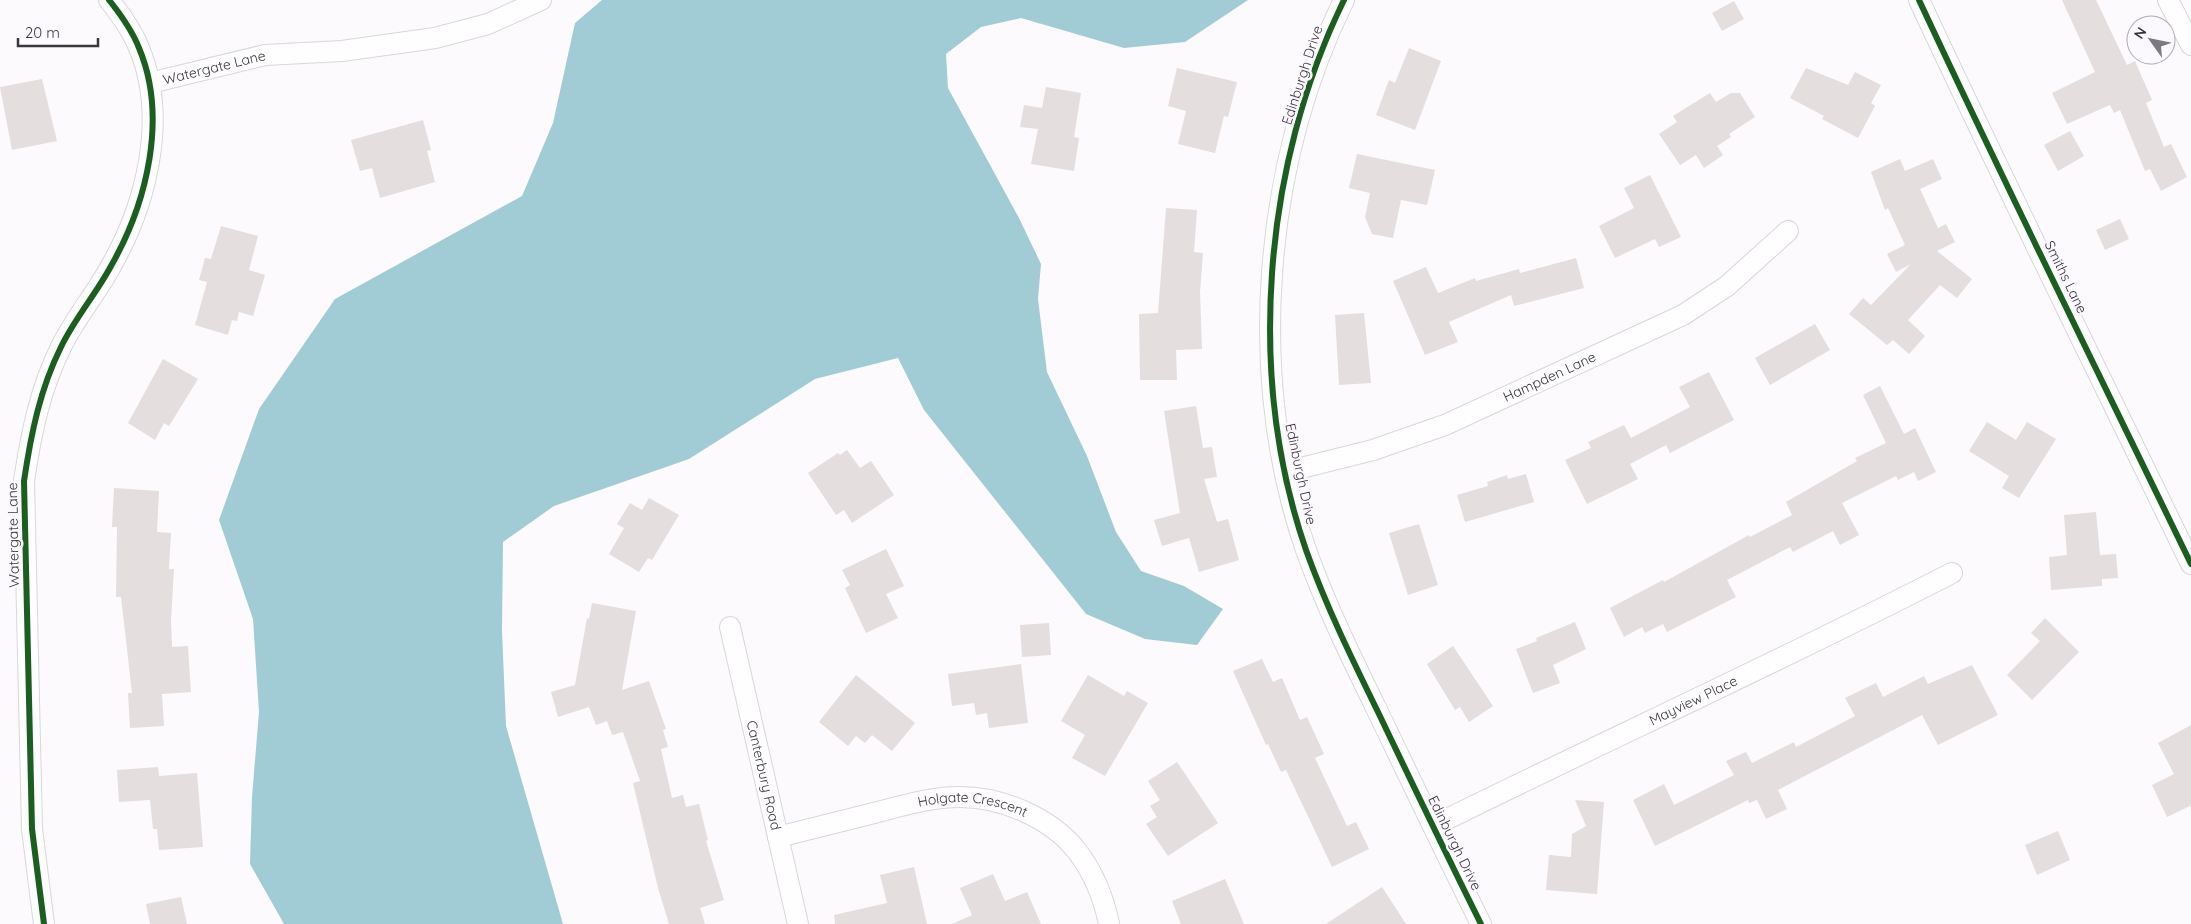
<svg xmlns="http://www.w3.org/2000/svg" width="2191" height="924" font-family="Quicksand,sans-serif">
<style>
.water{fill:#a2ccd5}
.building{fill:#e4dede}
.lines{fill:none;stroke-linecap:round;stroke-linejoin:round}
.minor-casing{stroke:#d9d6dc;stroke-width:22}
.minor{stroke:#fffeff;stroke-width:20}
.cycleway-casing{stroke:#fcf9fe;stroke-width:9}
.cycleway{stroke:#1b5e20;stroke-width:6}
.labels{text-anchor:middle;dominant-baseline:central;stroke-width:5;stroke-linejoin:round;paint-order:stroke}
.street-label{font-size:14px;fill:#3b353e;stroke:#fcf9fe}
</style>
<rect width="100%" height="100%" fill="#fcfafd"/>
<!-- water -->
<path class="water" d="M 602,0 L 1248,0 L 1185,42 L 1124,48 L 1021,18 L 981,27 L 946,54 L 948,88 L 1019,218 L 1041,264 L 1038,299 L 1047,372 L 1087,456 L 1116,532 L 1141,571 L 1184,586 L 1223,609 L 1197,645 L 1145,639 L 1086,614 L 924,410 L 898,358 L 815,379 L 689,459 L 554,506 L 503,542 L 502,631 L 506,726 L 563,924 L 284,924 L 250,864 L 252,797 L 259,712 L 253,619 L 219,520 L 259,409 L 335,299 L 522,196 L 553,123 L 575,23 Z"/>
<!-- building -->
<g class="building">
<path d="M 2062,0 L 2096,0 L 2127,65 L 2135,61 L 2152,100 L 2146,103 L 2164,147 L 2171,144 L 2187,177 L 2161,191 L 2150,169 L 2145,171 L 2120,110 L 2114,113 L 2110,105 L 2067,124 L 2052,93 L 2095,72 Z"/>
<path d="M 1734,1 L 1744,19 L 1722,31 L 1712,13 Z"/>
<path d="M 1409,48 L 1441,61 L 1415,130 L 1376,115 L 1389,80 L 1395,83 Z"/>
<path d="M 1177,68 L 1237,82 L 1228,117 L 1224,116 L 1215,153 L 1178,144 L 1186,111 L 1168,106 Z"/>
<path d="M 1806,68 L 1848,85 L 1855,72 L 1881,85 L 1871,103 L 1875,106 L 1858,138 L 1822,119 L 1824,116 L 1790,98 Z"/>
<path d="M 42,79 L 57,141 L 12,150 L 0,87 Z"/>
<path d="M 1046,87 L 1081,93 L 1074,137 L 1079,138 L 1074,171 L 1031,164 L 1038,129 L 1020,127 L 1024,105 L 1042,108 Z"/>
<path d="M 1710,93 L 1716,102 L 1731,93 L 1740,93 L 1755,117 L 1729,134 L 1731,137 L 1717,146 L 1723,155 L 1704,168 L 1696,155 L 1680,165 L 1659,134 L 1677,122 L 1673,116 Z"/>
<path d="M 423,120 L 431,150 L 427,151 L 435,182 L 380,198 L 372,168 L 360,171 L 351,140 Z"/>
<path d="M 2070,131 L 2084,156 L 2058,171 L 2044,145 Z"/>
<path d="M 1357,154 L 1435,170 L 1427,205 L 1401,200 L 1393,238 L 1372,234 L 1365,217 L 1370,193 L 1349,188 Z"/>
<path d="M 1900,159 L 1905,171 L 1933,159 L 1942,179 L 1920,189 L 1938,228 L 1946,224 L 1955,242 L 1937,251 L 1972,279 L 1957,298 L 1940,285 L 1908,320 L 1925,336 L 1909,354 L 1893,340 L 1887,345 L 1849,314 L 1863,298 L 1871,305 L 1911,264 L 1896,272 L 1887,254 L 1905,245 L 1888,208 L 1885,210 L 1871,172 Z"/>
<path d="M 1650,175 L 1681,237 L 1659,247 L 1655,239 L 1615,258 L 1599,226 L 1634,208 L 1624,188 Z"/>
<path d="M 1166,208 L 1197,210 L 1194,252 L 1203,253 L 1200,292 L 1202,349 L 1176,350 L 1177,380 L 1140,380 L 1139,314 L 1158,313 Z"/>
<path d="M 2120,219 L 2129,239 L 2105,250 L 2096,230 Z"/>
<path d="M 221,226 L 258,236 L 249,270 L 265,275 L 253,316 L 239,312 L 237,321 L 232,320 L 228,335 L 195,325 L 207,282 L 199,280 L 205,258 L 211,259 Z"/>
<path d="M 1576,258 L 1584,288 L 1514,306 L 1511,295 L 1449,322 L 1458,342 L 1425,355 L 1393,281 L 1426,267 L 1438,293 L 1475,278 L 1476,281 L 1519,269 L 1520,273 Z"/>
<path d="M 1364,313 L 1371,383 L 1339,385 L 1335,315 Z"/>
<path d="M 1815,324 L 1830,350 L 1770,385 L 1755,358 Z"/>
<path d="M 163,359 L 198,379 L 169,426 L 164,423 L 155,440 L 128,423 Z"/>
<path d="M 1709,372 L 1734,420 L 1670,453 L 1666,445 L 1630,464 L 1638,479 L 1587,504 L 1565,460 L 1591,448 L 1588,442 L 1624,425 L 1631,438 L 1690,407 L 1679,387 Z"/>
<path d="M 1880,386 L 1904,434 L 1915,428 L 1936,472 L 1918,481 L 1914,472 L 1898,480 L 1896,476 L 1842,503 L 1859,535 L 1840,545 L 1833,531 L 1793,552 L 1790,547 L 1727,580 L 1736,597 L 1667,632 L 1663,624 L 1645,633 L 1642,627 L 1624,637 L 1610,608 L 1663,580 L 1664,582 L 1749,535 L 1750,537 L 1792,515 L 1786,502 L 1857,461 L 1855,458 L 1886,443 L 1863,395 Z"/>
<path d="M 1196,406 L 1203,448 L 1212,447 L 1217,477 L 1204,479 L 1217,522 L 1228,519 L 1239,560 L 1199,572 L 1189,538 L 1162,546 L 1154,520 L 1180,513 L 1164,411 Z"/>
<path d="M 1987,422 L 2016,440 L 2027,422 L 2056,439 L 2019,498 L 2002,488 L 2009,476 L 1969,451 Z"/>
<path d="M 847,450 L 860,468 L 871,461 L 894,495 L 852,523 L 844,510 L 836,515 L 808,473 L 838,453 L 840,455 Z"/>
<path d="M 1526,474 L 1534,502 L 1465,522 L 1457,495 L 1488,486 L 1487,482 L 1507,475 L 1508,479 Z"/>
<path d="M 114,488 L 159,491 L 157,532 L 171,533 L 169,569 L 174,569 L 171,621 L 172,647 L 188,646 L 191,692 L 162,694 L 164,726 L 130,728 L 128,693 L 132,693 L 121,597 L 116,597 L 117,527 L 112,527 Z"/>
<path d="M 649,498 L 679,515 L 652,560 L 648,558 L 639,572 L 609,554 L 624,528 L 617,524 L 630,503 L 642,510 Z"/>
<path d="M 2096,512 L 2100,555 L 2116,554 L 2118,578 L 2102,579 L 2102,586 L 2051,590 L 2049,557 L 2067,555 L 2064,515 Z"/>
<path d="M 1419,524 L 1438,585 L 1408,595 L 1389,533 Z"/>
<path d="M 886,549 L 904,586 L 886,594 L 898,618 L 866,633 L 845,588 L 850,585 L 842,570 Z"/>
<path d="M 592,603 L 636,611 L 622,690 L 649,681 L 666,729 L 663,730 L 668,747 L 661,749 L 672,798 L 683,795 L 686,807 L 699,804 L 708,840 L 706,841 L 724,900 L 700,908 L 705,924 L 669,924 L 658,888 L 633,783 L 640,781 L 623,732 L 612,735 L 607,721 L 596,725 L 589,707 L 558,717 L 551,692 L 575,685 L 587,618 L 589,619 Z"/>
<path d="M 2045,618 L 2079,652 L 2032,700 L 2007,675 L 2040,641 L 2031,633 Z"/>
<path d="M 1575,622 L 1586,649 L 1553,665 L 1560,683 L 1533,693 L 1516,649 L 1537,641 L 1536,638 Z"/>
<path d="M 1049,623 L 1051,655 L 1022,657 L 1020,625 Z"/>
<path d="M 1453,646 L 1493,706 L 1469,722 L 1460,707 L 1455,710 L 1427,664 Z"/>
<path d="M 1262,659 L 1273,682 L 1282,678 L 1300,720 L 1307,717 L 1324,754 L 1315,758 L 1347,826 L 1356,822 L 1369,849 L 1332,867 L 1286,770 L 1281,772 L 1268,744 L 1266,745 L 1233,671 Z"/>
<path d="M 1021,664 L 1028,723 L 989,728 L 987,713 L 976,715 L 974,703 L 952,706 L 948,674 Z"/>
<path d="M 1972,665 L 1998,715 L 1938,745 L 1922,715 L 1778,790 L 1787,809 L 1766,819 L 1757,800 L 1749,803 L 1748,800 L 1655,846 L 1633,800 L 1664,784 L 1674,805 L 1734,775 L 1726,761 L 1746,752 L 1752,763 L 1794,742 L 1796,747 L 1855,716 L 1845,698 L 1876,683 L 1883,697 L 1924,676 L 1928,684 Z"/>
<path d="M 856,675 L 915,723 L 892,751 L 872,735 L 865,743 L 856,736 L 848,746 L 819,722 Z"/>
<path d="M 1088,675 L 1124,696 L 1127,691 L 1148,703 L 1105,776 L 1072,758 L 1085,735 L 1061,721 Z"/>
<path d="M 2191,725 L 2191,808 L 2190,806 L 2167,817 L 2152,785 L 2174,774 L 2158,743 Z"/>
<path d="M 1177,762 L 1218,823 L 1168,856 L 1146,824 L 1157,817 L 1150,806 L 1160,800 L 1148,781 Z"/>
<path d="M 158,767 L 159,776 L 197,773 L 203,847 L 159,850 L 157,829 L 153,829 L 150,800 L 119,802 L 117,770 Z"/>
<path d="M 1575,800 L 1604,802 L 1597,894 L 1546,890 L 1549,855 L 1571,857 L 1572,834 L 1586,826 Z"/>
<path d="M 2058,831 L 2070,860 L 2037,875 L 2025,845 Z"/>
<path d="M 914,867 L 927,924 L 835,924 L 834,915 L 887,903 L 880,875 Z"/>
<path d="M 993,874 L 1005,901 L 1027,892 L 1041,924 L 952,924 L 972,915 L 960,888 Z"/>
<path d="M 1225,879 L 1244,924 L 1181,924 L 1172,901 Z"/>
<path d="M 1382,887 L 1406,924 L 1326,924 Z"/>
<path d="M 181,897 L 187,924 L 150,924 L 146,904 Z"/>
</g>
<g class="lines">
<defs>
<g id="minor">
<path d="M 1344,0 C 1263,165 1246,376 1306,550 C 1326,606 1352,659 1378,712 C 1412,783 1446,854 1481,924"/>
<path d="M 1919,0 C 2007,189 2100,376 2191,564"/>
<path d="M 2168,0 L 2191,45"/>
<path id="s1" d="M 150,83 L 265,55 L 342,51 L 435,38 L 488,24 L 541,0"/>
<path id="s2" d="M 1285,472 L 1373,450 L 1445,425 L 1683,315 L 1727,286 L 1788,231"/>
<path id="s3" d="M 730,627 L 798,924"/>
<path id="s4" d="M 1433,826 C 1605,741 1781,661 1952,573"/>
<path id="s5" d="M 778,837 C 810,829 842,821 874,813 C 901,806 931,797 960,797 C 1002,797 1051,818 1077,851 C 1093,872 1104,899 1109,924"/>
<path d="M 44,924 L 32,829 L 24,481 C 31,434 40,389 61,347 C 75,318 96,294 111,266 C 147,203 168,117 139,48 C 132,30 121,15 109,0"/>
</g>
</defs>
<!-- minor casing -->
<use href="#minor" class="minor-casing"/>
<!-- minor -->
<use href="#minor" class="minor"/>
<defs>
<g id="cycleway">
<path d="M 1344,0 C 1263,165 1246,376 1306,550 C 1326,606 1352,659 1378,712 C 1412,783 1446,854 1481,924"/>
<path d="M 1919,0 C 2007,189 2100,376 2191,564"/>
<path d="M 44,924 L 32,829 L 24,481 C 31,434 40,389 61,347 C 75,318 96,294 111,266 C 147,203 168,117 139,48 C 132,30 121,15 109,0"/>
</g>
</defs>
<!-- cycleway casing -->
<use href="#cycleway" class="cycleway-casing"/>
<!-- cycleway -->
<use href="#cycleway" class="cycleway"/>
</g>
<g class="labels">
<!-- street labels -->
<g class="street-label">
<text stroke="none"><textPath href="#s1" startOffset="66">Watergate Lane</textPath></text>
<text transform="translate(1302 75) rotate(-72)">Edinburgh Drive</text>
<text transform="translate(2066 277) rotate(64)">Smiths Lane</text>
<text stroke="none"><textPath href="#s2" startOffset="282">Hampden Lane</textPath></text>
<text transform="translate(1301 474) rotate(78)">Edinburgh Drive</text>
<text transform="translate(13 535) rotate(-91)">Watergate Lane</text>
<text stroke="none"><textPath href="#s4" startOffset="289">Mayview Place</textPath></text>
<text stroke="none"><textPath href="#s3" startOffset="152">Canterbury Road</textPath></text>
<text stroke="none"><textPath href="#s5" startOffset="200">Holgate Crescent</textPath></text>
<text transform="translate(1455 843) rotate(64)">Edinburgh Drive</text>
</g>
</g>
<!-- north arrow -->
<g transform="translate(2151 40) rotate(303)"><circle r="24" fill="#fcf9fe" stroke="#afabb1"/>
<path d="M0-4L9 19L0 12L-9 19Z" fill="#7f7a81"/>
<text y="-8" font-size="14" font-weight="bold" text-anchor="middle" fill="#3b353e">N</text>
</g>
<!-- scale -->
<path d="M18 38v8h80v-8" fill="none" stroke="#3b353e" stroke-width="2.5"/>
<text x="25" y="38" font-size="15" fill="#3b353e" stroke="#fcf9fe" stroke-width="4" paint-order="stroke">20 m</text>
</svg>
